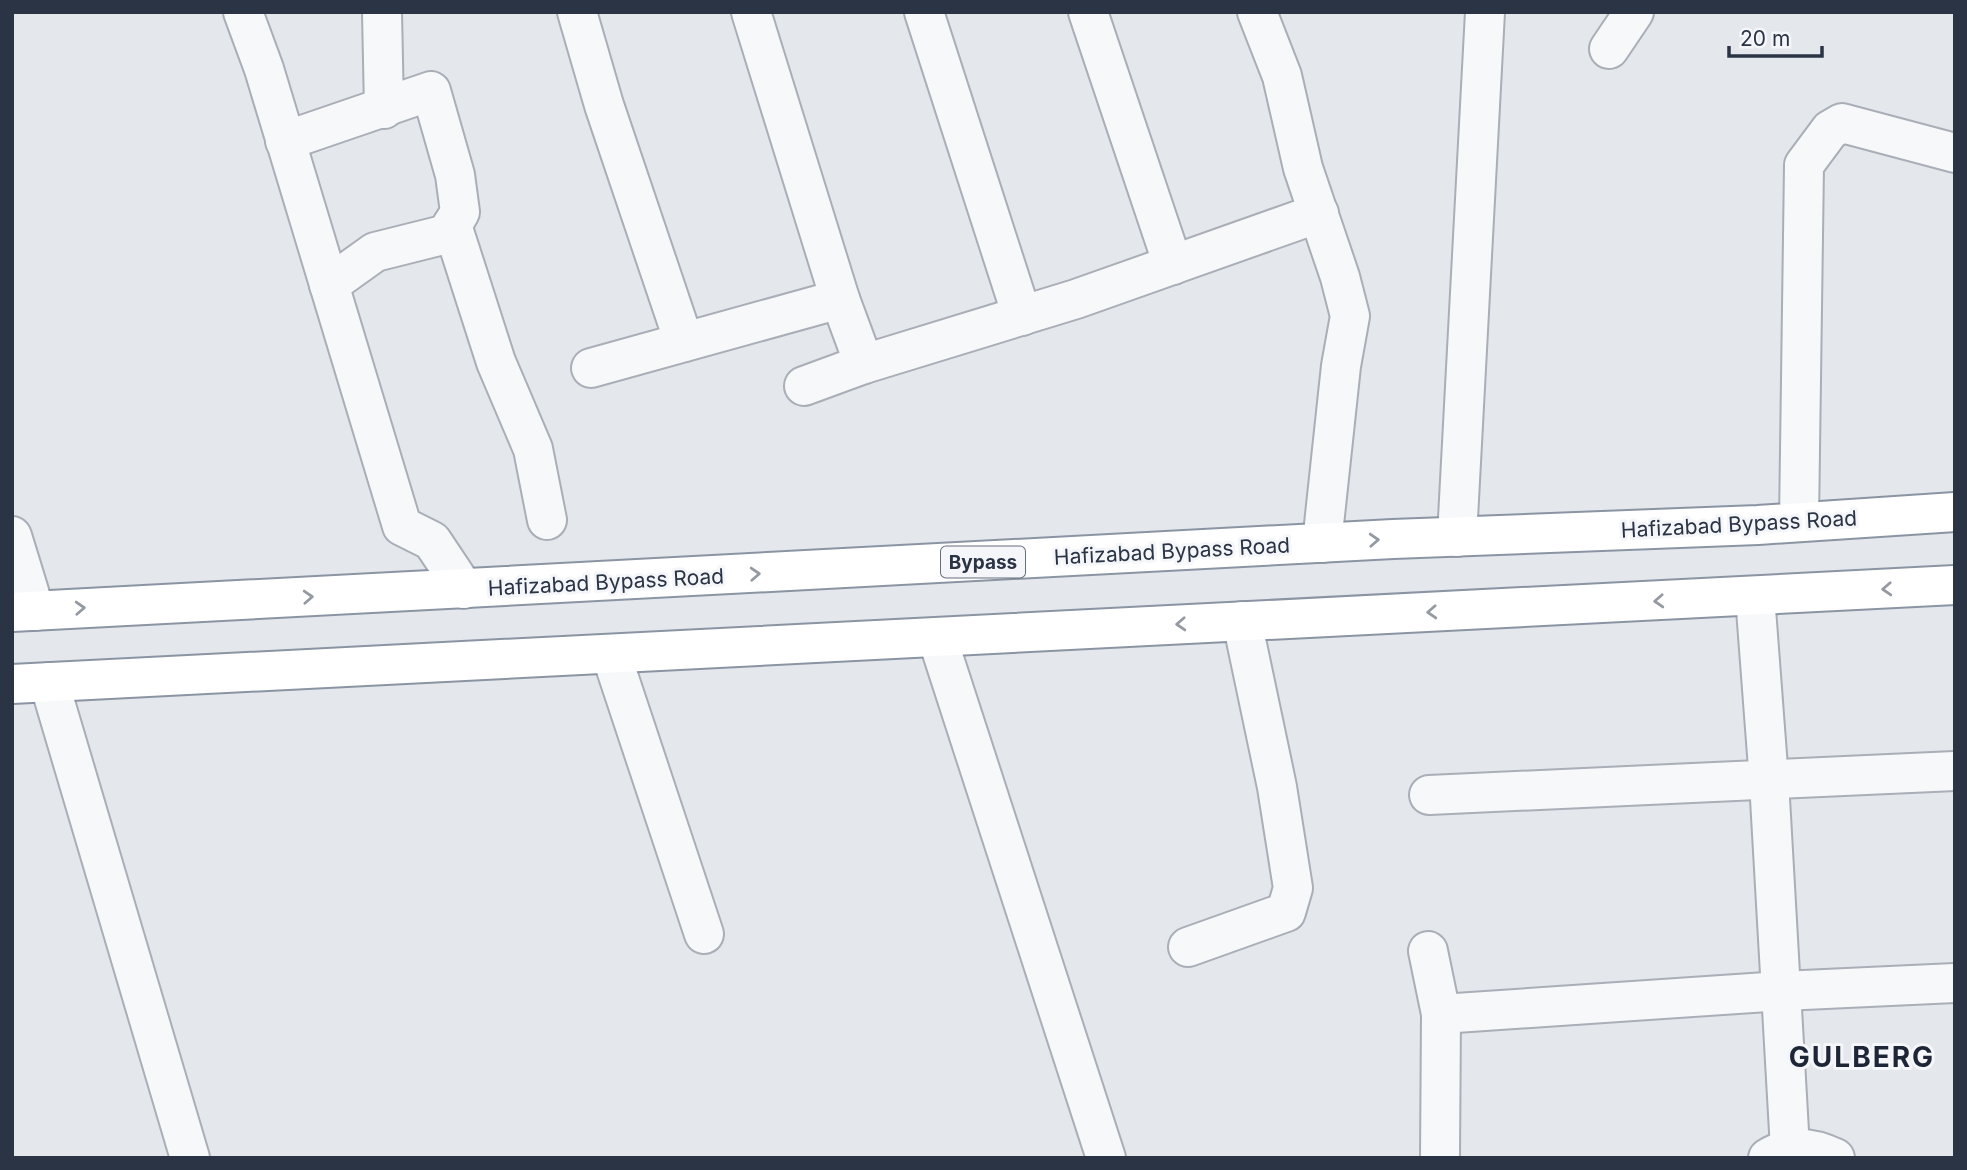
<svg xmlns="http://www.w3.org/2000/svg" width="1967" height="1170" font-family="Inter,sans-serif">
<style>
.lines{fill:none;stroke-linecap:round;stroke-linejoin:round}
.minor-casing{stroke:#a9aeb7;stroke-width:42}
.highway-casing{stroke:#8b94a3;stroke-width:42}
.minor{stroke:#f7f8fa;stroke-width:38}
.highway{stroke:#fff;stroke-width:38}
.oneway{stroke:#959aa2}
.labels{text-anchor:middle;dominant-baseline:central;stroke-width:6;stroke-linejoin:round;paint-order:stroke}
.shield{fill:#f4f6f9;stroke:#676e7b;stroke-width:2}
.shield-label{font-size:19px;font-weight:bold;fill:#2b3445}
.street-label{font-size:21px;fill:#2b3445;stroke:#f4f6f9}
.district-label{font-size:28px;font-weight:bold;letter-spacing:2px;fill:#1d2536;stroke:#f4f6f9}
</style>
<rect width="100%" height="100%" fill="#e4e7ec"/>
<g class="lines">
<defs>
<g id="minor">
<path d="M 243,12 L 264,69 L 402,526 L 432,541 L 464,589"/>
<path d="M 382,12 L 384,109"/>
<path d="M 577,12 L 604,105 L 684,342"/>
<path d="M 751,12 L 840,299 L 864,364"/>
<path d="M 924,12 L 1022,316"/>
<path d="M 1088,12 L 1173,265"/>
<path d="M 1257,12 L 1282,76 L 1303,168 L 1340,277 L 1350,316 L 1341,366 L 1322,543"/>
<path d="M 1609,49 L 1634,12"/>
<path d="M 285,141 L 431,91 L 455,175 L 460,212 L 447,234 L 375,252 L 329,285"/>
<path d="M 452,225 L 496,362 L 533,449 L 547,520"/>
<path d="M 591,368 L 840,299"/>
<path d="M 804,386 L 864,364 L 1076,299 L 1319,213"/>
<path d="M 1799,522 L 1804,165 L 1830,130 L 1842,123 L 1955,153"/>
<path d="M 12,536 L 35,611"/>
<path d="M 1457,537 L 1485,12"/>
<path d="M 1755,596 L 1769,781 L 1790,1149"/>
<path d="M 937,637 L 1106,1158"/>
<path d="M 611,654 L 704,934"/>
<path d="M 49,682 L 190,1158"/>
<path d="M 1429,795 L 1955,771"/>
<path d="M 1188,947 L 1286,912 L 1293,888 L 1277,787 L 1242,621"/>
<path d="M 1428,951 L 1441,1014 L 1440,1158"/>
<path d="M 1441,1014 L 1782,991 L 1955,983"/>
<path d="M 1768,1158 C 1790,1144 1812,1147 1835,1158"/>
</g>
<g id="highway">
<path d="M 12,612 L 1393,539 L 1758,525 L 1955,512"/>
<path d="M 12,684 L 1955,585"/>
</g>
</defs>
<!-- minor casing -->
<use href="#minor" class="minor-casing"/>
<!-- highway casing -->
<use href="#highway" class="highway-casing"/>
<!-- minor -->
<use href="#minor" class="minor"/>
<!-- highway -->
<use href="#highway" class="highway"/>
</g>
<!-- one-way arrows -->
<defs><path id="oneway-chevron" d="M-2-3.5L2.5 0L-2 3.5" fill="none" stroke-width="1.6" stroke-linecap="round" stroke-linejoin="round" transform="scale(1.75)"/></defs>
<g class="oneway">
<use href="#oneway-chevron" transform="translate(1374 540) rotate(-3)"/>
<use href="#oneway-chevron" transform="translate(755 574) rotate(-3)"/>
<use href="#oneway-chevron" transform="translate(1887 589) rotate(177)"/>
<use href="#oneway-chevron" transform="translate(308 597) rotate(-3)"/>
<use href="#oneway-chevron" transform="translate(1659 601) rotate(177)"/>
<use href="#oneway-chevron" transform="translate(80 608) rotate(-3)"/>
<use href="#oneway-chevron" transform="translate(1432 612) rotate(177)"/>
<use href="#oneway-chevron" transform="translate(1181 624) rotate(177)"/>
</g>
<g class="labels">
<!-- shield labels -->
<rect class="shield" x="941" y="546.5" width="84" height="31" rx="5"/>
<g class="shield-label">
<text x="983" y="562">Bypass</text>
</g>
<!-- street labels -->
<g class="street-label">
<text transform="translate(1739 524) rotate(-3)">Hafizabad Bypass Road</text>
<text transform="translate(1172 551) rotate(-3)">Hafizabad Bypass Road</text>
<text transform="translate(606 582) rotate(-3)">Hafizabad Bypass Road</text>
</g>
<!-- district labels -->
<g class="district-label">
<text x="1862" y="1057">GULBERG</text>
</g>
</g>
<!-- border -->
<rect width="1967" height="1170" fill="none" stroke="#2b3445" stroke-width="28"/>
<!-- scale -->
<path d="M1729 46v10h93v-10" fill="none" stroke="#2b3445" stroke-width="3.5"/>
<text x="1740" y="46" font-size="21" fill="#2b3445" stroke="#f4f6f9" stroke-width="5" paint-order="stroke">20 m</text>
</svg>
